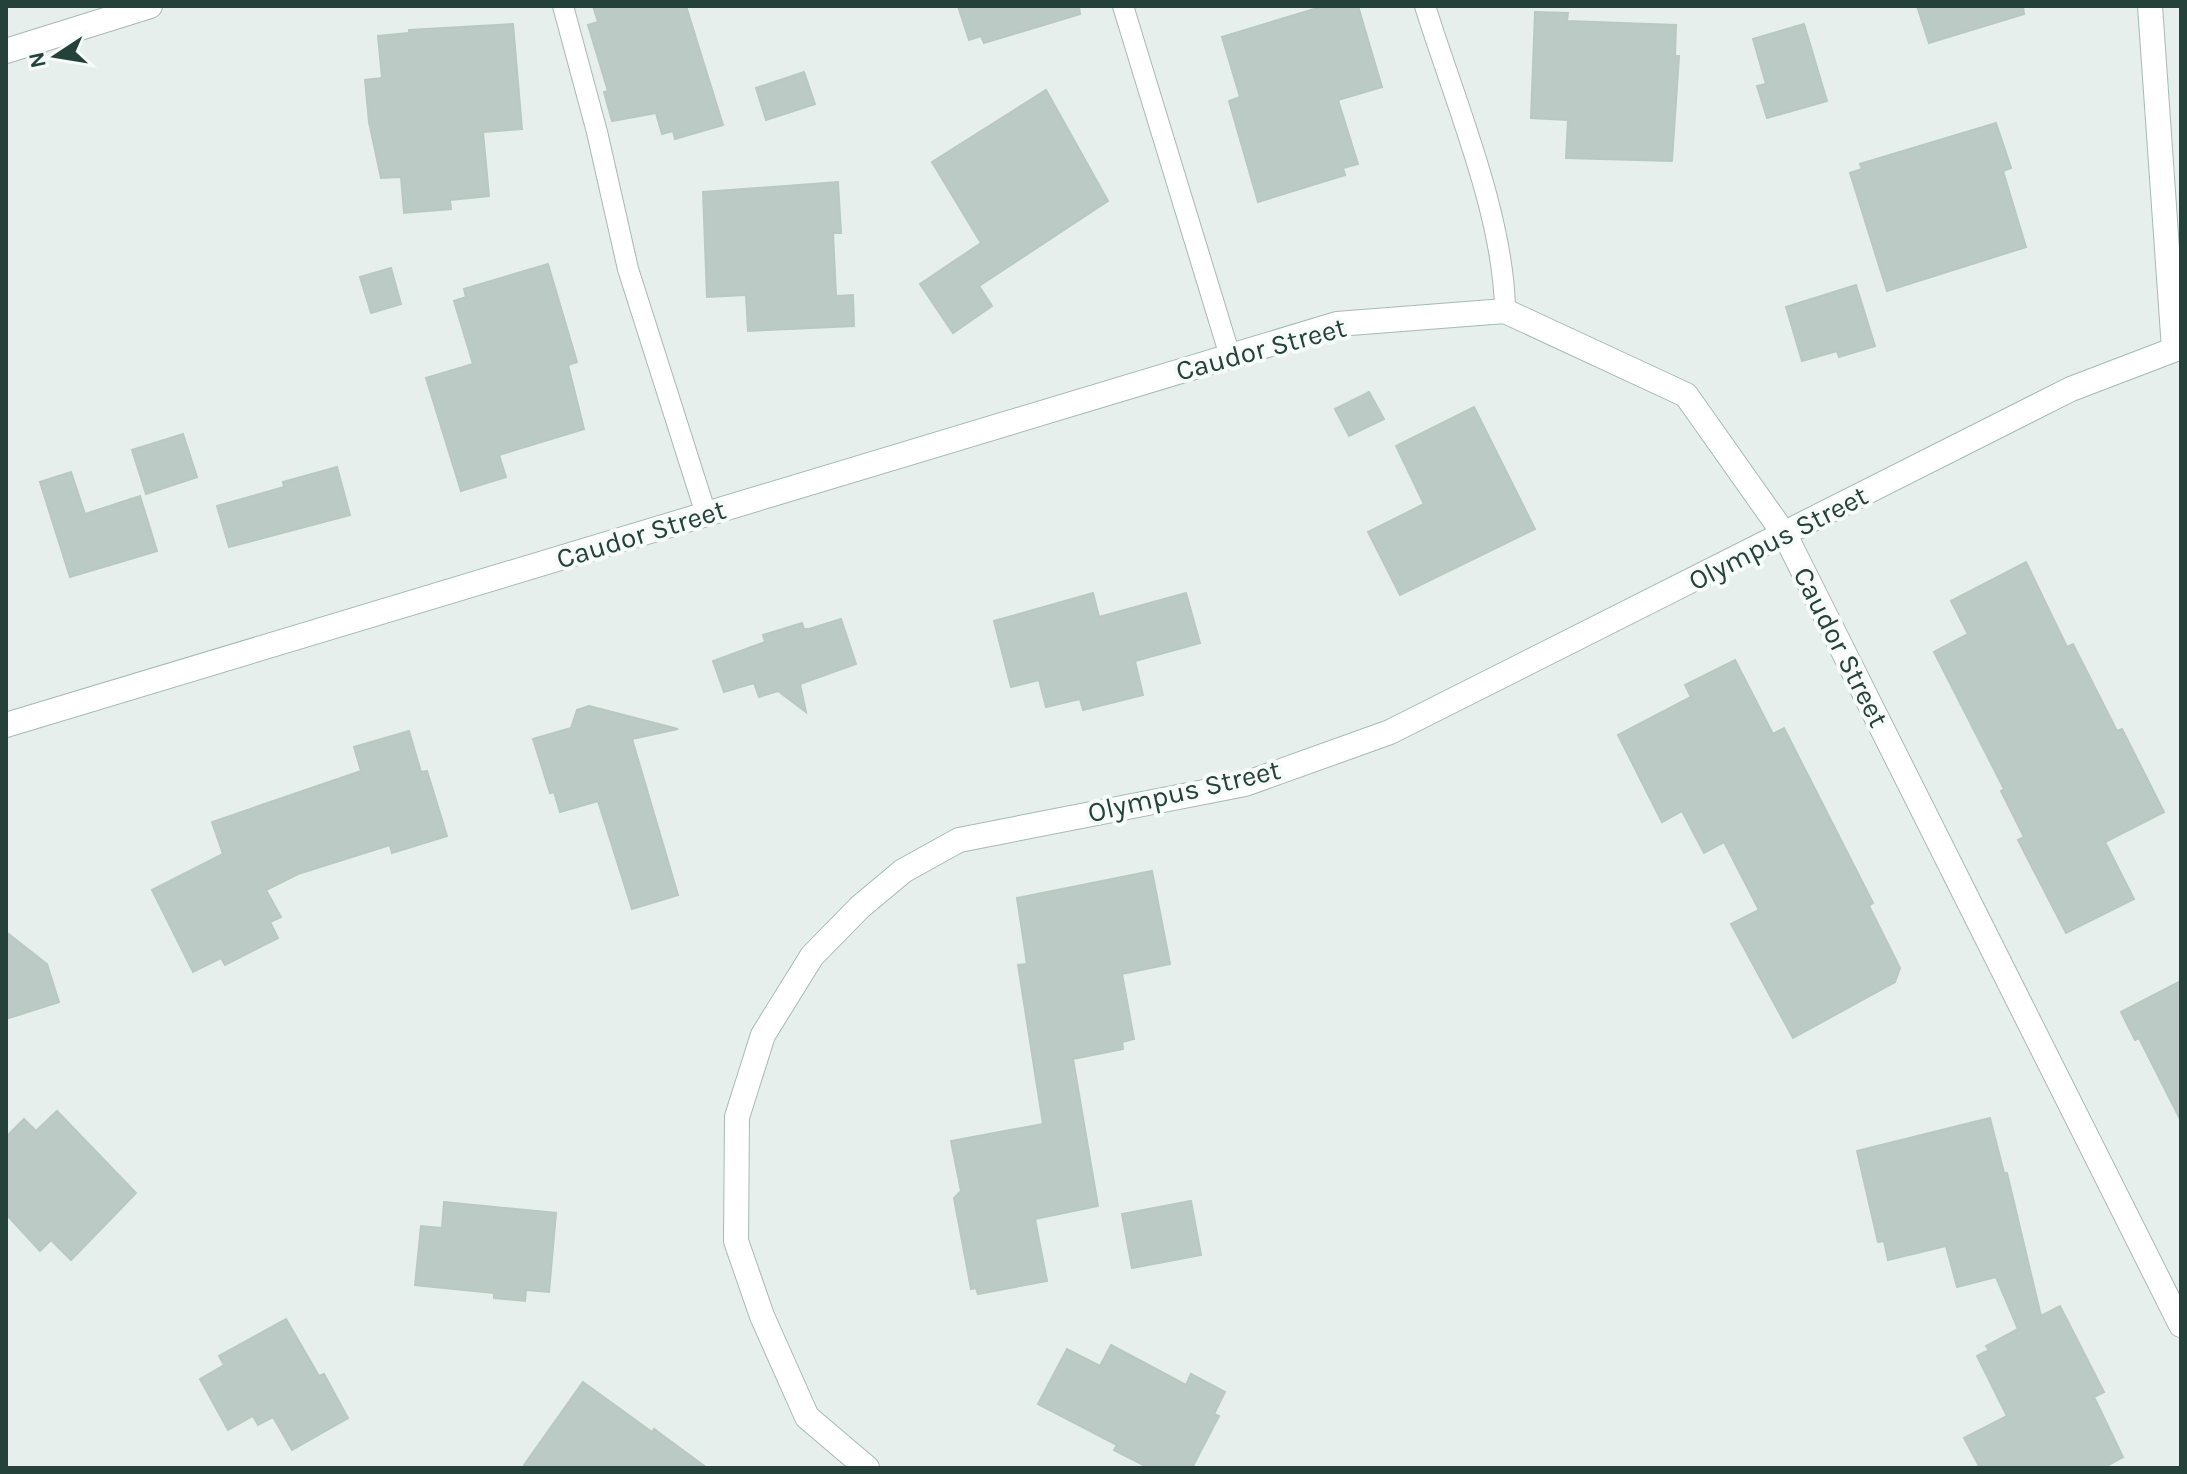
<svg xmlns="http://www.w3.org/2000/svg" width="2187" height="1474" font-family="Karla,sans-serif">
<style>
.building{fill:#bbcac4;stroke:#b8c9c2;stroke-width:2}
.lines{fill:none;stroke-linecap:round;stroke-linejoin:round}
.lane-casing{stroke:#a8b8b2;stroke-width:22}
.street-casing{stroke:#a8b8b2;stroke-width:26}
.secondary-casing{stroke:#a4bbb3;stroke-width:26}
.lane{stroke:#fff;stroke-width:20}
.street{stroke:#fff;stroke-width:24}
.secondary{stroke:#fff;stroke-width:24}
.labels{text-anchor:middle;dominant-baseline:central;stroke-width:8;stroke-linejoin:round;paint-order:stroke}
.street-label{font-size:28px;fill:#24423a;stroke:#f7fbf9}
</style>
<rect width="100%" height="100%" fill="#e6efeb"/>
<!-- building -->
<g class="building">
<path d="M 593,6 L 686,6 L 723,125 L 675,139 L 673,131 L 662,134 L 656,113 L 612,121 L 604,92 L 608,91 L 588,25 L 598,22 Z"/>
<path d="M 958,6 L 1079,6 L 1080,14 L 984,43 L 981,36 L 969,40 Z"/>
<path d="M 1324,6 L 1358,6 L 1382,87 L 1338,100 L 1358,164 L 1343,168 L 1345,175 L 1258,202 L 1229,101 L 1240,97 L 1222,37 Z"/>
<path d="M 1917,6 L 2023,6 L 2024,14 L 1929,43 Z"/>
<path d="M 1535,12 L 1568,13 L 1567,21 L 1676,25 L 1675,56 L 1679,56 L 1672,161 L 1566,158 L 1568,120 L 1531,118 Z"/>
<path d="M 513,24 L 522,129 L 483,132 L 489,196 L 450,200 L 451,209 L 404,213 L 401,177 L 381,178 L 369,122 L 365,80 L 382,78 L 378,36 L 409,33 L 409,30 Z"/>
<path d="M 1804,24 L 1827,101 L 1767,118 L 1757,86 L 1766,84 L 1753,39 Z"/>
<path d="M 804,72 L 815,104 L 766,120 L 756,88 Z"/>
<path d="M 1046,90 L 1108,201 L 979,286 L 992,306 L 953,333 L 920,284 L 981,243 L 932,162 Z"/>
<path d="M 1996,123 L 2011,168 L 2003,171 L 2026,247 L 1887,291 L 1850,173 L 1862,169 L 1860,164 Z"/>
<path d="M 838,182 L 841,233 L 833,233 L 836,296 L 853,295 L 854,326 L 748,331 L 746,295 L 707,297 L 703,192 Z"/>
<path d="M 548,264 L 577,362 L 568,365 L 584,429 L 499,455 L 506,477 L 461,491 L 426,378 L 473,364 L 454,301 L 466,297 L 464,289 Z"/>
<path d="M 391,268 L 401,304 L 371,313 L 360,277 Z"/>
<path d="M 1856,285 L 1875,346 L 1839,357 L 1837,351 L 1802,361 L 1786,307 Z"/>
<path d="M 1369,392 L 1384,419 L 1349,436 L 1335,409 Z"/>
<path d="M 1474,407 L 1535,529 L 1400,595 L 1368,532 L 1424,504 L 1396,446 Z"/>
<path d="M 183,434 L 197,477 L 146,494 L 132,450 Z"/>
<path d="M 337,467 L 350,515 L 229,547 L 217,506 L 284,487 L 283,482 Z"/>
<path d="M 71,472 L 85,514 L 140,496 L 157,551 L 70,577 L 40,482 Z"/>
<path d="M 2026,562 L 2067,647 L 2073,644 L 2117,731 L 2122,729 L 2164,812 L 2105,842 L 2134,899 L 2066,933 L 2018,840 L 2024,837 L 2001,791 L 2004,789 L 1934,652 L 1968,634 L 1951,601 Z"/>
<path d="M 1093,593 L 1099,617 L 1186,593 L 1200,643 L 1135,661 L 1143,695 L 1083,710 L 1080,699 L 1046,707 L 1039,680 L 1011,687 L 994,621 Z"/>
<path d="M 841,619 L 856,664 L 800,684 L 806,712 L 778,691 L 759,697 L 754,683 L 724,692 L 713,661 L 765,642 L 763,635 L 802,623 L 804,629 L 809,629 Z"/>
<path d="M 1735,660 L 1773,734 L 1784,728 L 1873,903 L 1869,906 L 1900,968 L 1895,982 L 1793,1038 L 1731,924 L 1759,910 L 1724,842 L 1704,853 L 1682,811 L 1662,822 L 1618,735 L 1691,697 L 1685,685 Z"/>
<path d="M 589,706 L 678,729 L 632,739 L 678,895 L 632,909 L 598,801 L 560,812 L 554,792 L 550,793 L 533,739 L 571,728 L 577,710 Z"/>
<path d="M 409,731 L 421,772 L 427,771 L 447,836 L 392,853 L 390,845 L 298,874 L 266,890 L 281,917 L 270,922 L 278,938 L 225,965 L 221,958 L 193,972 L 152,890 L 223,854 L 212,822 L 361,771 L 354,747 Z"/>
<path d="M 1152,871 L 1170,964 L 1122,974 L 1134,1039 L 1122,1042 L 1123,1049 L 1073,1059 L 1098,1206 L 1035,1219 L 1047,1281 L 978,1294 L 976,1288 L 971,1289 L 954,1198 L 961,1191 L 951,1141 L 1043,1124 L 1018,965 L 1027,964 L 1017,898 Z"/>
<path d="M 6,932 L 47,964 L 59,1002 L 6,1019 Z"/>
<path d="M 2181,981 L 2181,1121 L 2139,1038 L 2135,1040 L 2121,1012 Z"/>
<path d="M 57,1111 L 136,1193 L 71,1260 L 51,1240 L 40,1251 L 6,1214 L 6,1137 L 24,1119 L 36,1131 Z"/>
<path d="M 1990,1118 L 2004,1173 L 2007,1173 L 2041,1316 L 2060,1306 L 2104,1392 L 2094,1397 L 2123,1457 L 2103,1468 L 1980,1468 L 1964,1438 L 2007,1416 L 1977,1356 L 1989,1350 L 1986,1346 L 2018,1329 L 1996,1277 L 1957,1287 L 1946,1246 L 1888,1260 L 1884,1241 L 1878,1242 L 1857,1151 Z"/>
<path d="M 1191,1201 L 1201,1255 L 1132,1268 L 1122,1214 Z"/>
<path d="M 444,1202 L 556,1213 L 549,1292 L 526,1290 L 525,1301 L 494,1298 L 494,1293 L 415,1285 L 421,1226 L 442,1228 Z"/>
<path d="M 286,1319 L 319,1376 L 324,1374 L 348,1418 L 292,1450 L 273,1417 L 258,1425 L 253,1416 L 228,1430 L 200,1379 L 224,1365 L 219,1356 Z"/>
<path d="M 1111,1345 L 1186,1385 L 1191,1374 L 1225,1392 L 1214,1414 L 1219,1416 L 1192,1468 L 1149,1468 L 1114,1450 L 1117,1445 L 1038,1404 L 1067,1349 L 1100,1366 Z"/>
<path d="M 583,1382 L 652,1432 L 654,1429 L 707,1468 L 522,1468 Z"/>
</g>
<g class="lines">
<defs>
<g id="lane">
<path d="M 563,6 L 597,132 L 628,269 L 706,514"/>
<path d="M 1123,6 L 1230,356"/>
<path d="M 1425,6 C 1454,99 1504,215 1505,311"/>
</g>
<path id="street" d="M 6,51 L 150,6"/>
<g id="secondary">
<path d="M 2150,6 L 2174,349"/>
<path d="M 6,725 L 1337,324 L 1505,311 L 1686,395 L 1785,535 L 2181,1325"/>
<path d="M 867,1468 L 807,1417 L 762,1316 L 736,1241 L 737,1117 L 763,1035 L 812,956 L 860,907 L 903,871 L 959,840 L 1245,784 L 1390,732 L 2071,389 L 2181,347"/>
</g>
</defs>
<!-- lane casing -->
<use href="#lane" class="lane-casing"/>
<!-- street casing -->
<use href="#street" class="street-casing"/>
<!-- secondary casing -->
<use href="#secondary" class="secondary-casing"/>
<!-- lane -->
<use href="#lane" class="lane"/>
<!-- street -->
<use href="#street" class="street"/>
<!-- secondary -->
<use href="#secondary" class="secondary"/>
</g>
<g class="labels">
<!-- street labels -->
<g class="street-label">
<text transform="translate(1261 349) rotate(-15)">Caudor Street</text>
<text transform="translate(641 534) rotate(-17)">Caudor Street</text>
<text transform="translate(1778 538) rotate(-27)">Olympus Street</text>
<text transform="translate(1841 647) rotate(63)">Caudor Street</text>
<text transform="translate(1184 791) rotate(-13)">Olympus Street</text>
</g>
</g>
<!-- border -->
<rect width="2187" height="1474" fill="none" stroke="#24423a" stroke-width="16"/>
<!-- north arrow -->
<g transform="translate(56 56) rotate(258)" stroke="#f7fbf9" stroke-width="6" paint-order="stroke">
<path d="M0-6L14 30L0 20L-14 30Z" fill="#24423a"/>
<text y="-12" font-size="22" font-weight="bold" text-anchor="middle" fill="#24423a">N</text>
</g>
</svg>
